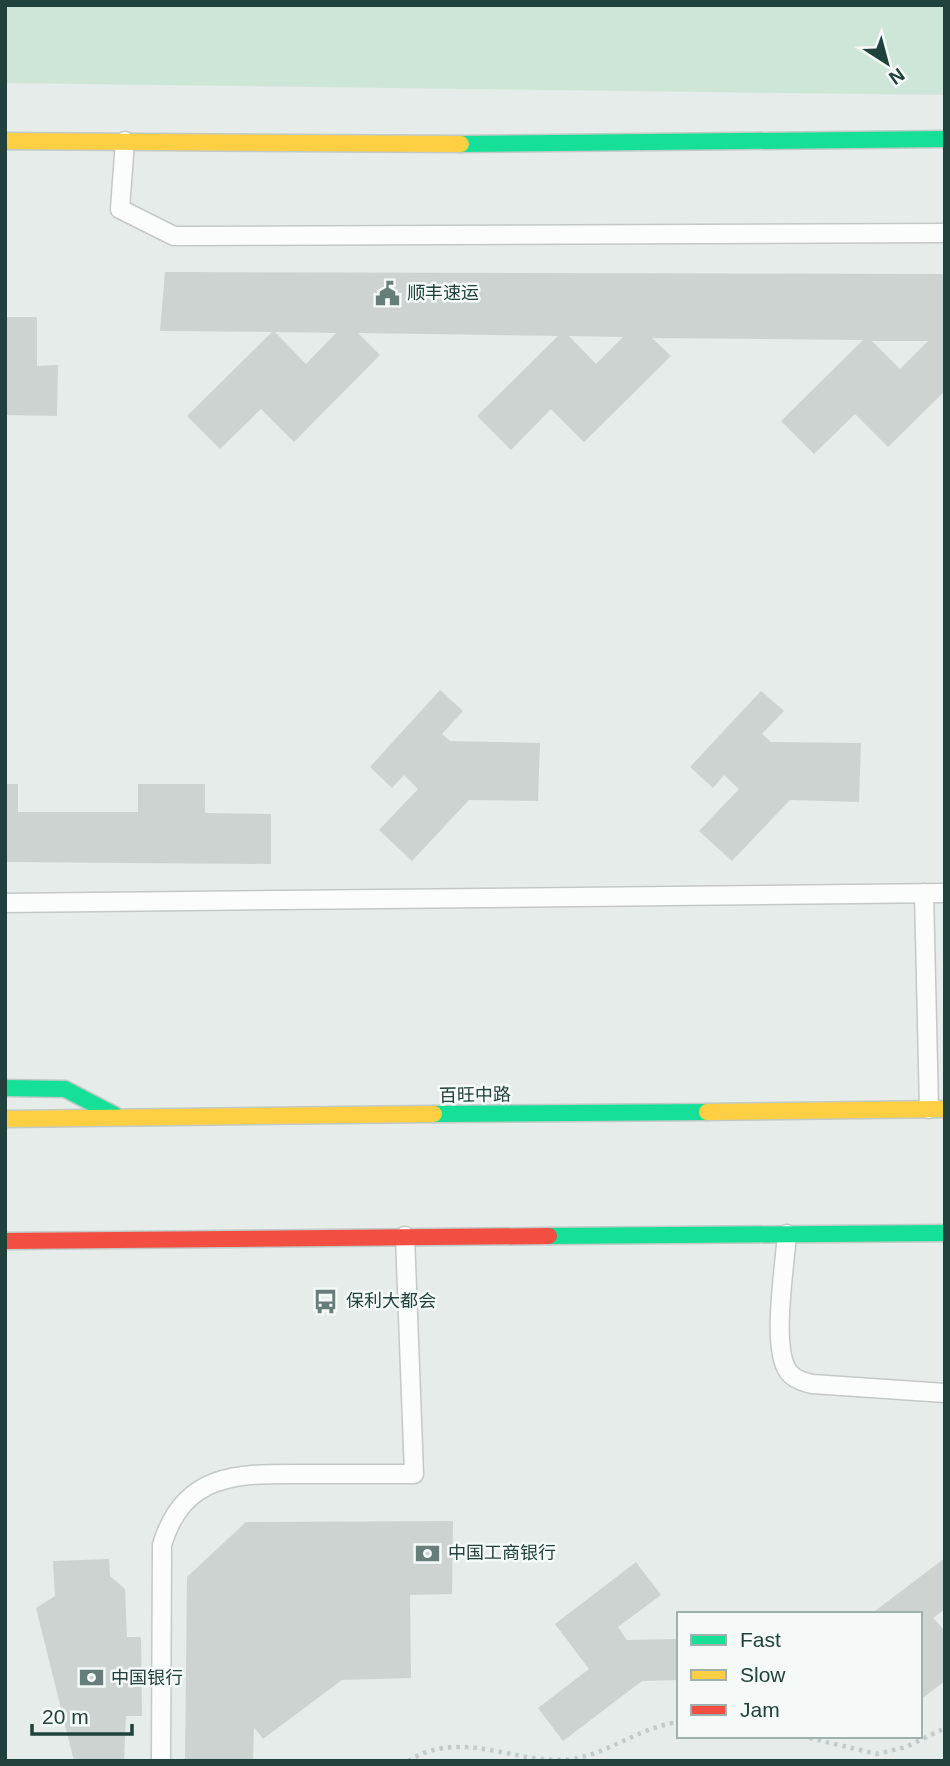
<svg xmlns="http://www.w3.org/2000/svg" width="950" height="1766" font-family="Helvetica,'Noto Sans SC',sans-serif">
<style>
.green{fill:#cee6d7}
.building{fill:#ccd3d1;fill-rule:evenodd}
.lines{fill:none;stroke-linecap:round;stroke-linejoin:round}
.lane-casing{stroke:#c3c9c7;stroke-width:21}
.fast-casing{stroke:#c1cac7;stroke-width:19}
.slow-casing{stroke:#c1cac7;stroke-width:19}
.jam-casing{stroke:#c1cac7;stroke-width:19}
.path{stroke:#c2cbc9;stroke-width:4.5;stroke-dasharray:3.5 5;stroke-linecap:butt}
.lane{stroke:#fbfcfc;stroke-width:18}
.fast{stroke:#16e098;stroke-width:16}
.slow{stroke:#ffcf43;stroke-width:16}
.jam{stroke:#f24e42;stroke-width:16}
.labels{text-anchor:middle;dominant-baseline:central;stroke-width:5;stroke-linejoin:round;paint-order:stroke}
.poi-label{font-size:18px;fill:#21413c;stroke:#f5faf8;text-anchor:start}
.street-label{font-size:18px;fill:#21413c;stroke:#f5faf8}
</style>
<rect width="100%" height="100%" fill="#e6ece9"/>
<!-- green -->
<path class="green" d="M 5,5 L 945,5 L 945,95 L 5,83 Z"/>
<!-- building -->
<g class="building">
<path d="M 165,272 L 945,274 L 945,391 L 888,447 L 855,414 L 814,454 L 781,421 L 863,340 L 652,338 L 671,356 L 584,442 L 551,409 L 511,450 L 477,416 L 558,336 L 358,333 L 380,355 L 294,442 L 261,409 L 220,449 L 187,416 L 272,332 L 160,331 ZM 275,332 L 336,333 L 306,364 ZM 569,336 L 623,337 L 596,364 ZM 872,341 L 928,341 L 900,369 Z"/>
<path d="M 5,317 L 37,317 L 37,366 L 58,365 L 57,416 L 5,415 Z"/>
<path d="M 440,690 L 463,711 L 442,734 L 450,741 L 540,743 L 538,801 L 469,800 L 412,861 L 379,830 L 418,789 L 404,775 L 392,788 L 370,767 Z"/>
<path d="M 761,691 L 784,711 L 762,734 L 771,742 L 861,743 L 859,802 L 790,800 L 732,861 L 699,831 L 739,789 L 724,775 L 713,788 L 690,767 Z"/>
<path d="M 5,784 L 18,784 L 18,812 L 138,812 L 138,784 L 205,784 L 205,813 L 271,814 L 271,864 L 5,862 Z"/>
<path d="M 453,1521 L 452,1594 L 410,1595 L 411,1678 L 342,1680 L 263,1739 L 254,1727 L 253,1761 L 185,1761 L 187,1577 L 246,1522 Z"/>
<path d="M 945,1558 L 945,1609 L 933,1618 L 945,1631 L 945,1681 L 920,1700 L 920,1614 L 871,1614 Z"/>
<path d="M 109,1559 L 110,1576 L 125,1589 L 127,1637 L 141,1637 L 142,1716 L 126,1716 L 124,1761 L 74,1761 L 36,1608 L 55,1596 L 53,1561 Z"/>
<path d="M 636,1562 L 661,1595 L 618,1627 L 627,1640 L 679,1639 L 679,1680 L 642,1681 L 563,1741 L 538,1708 L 589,1669 L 555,1624 Z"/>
</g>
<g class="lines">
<defs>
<g id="lane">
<path d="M 125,141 L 120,209 L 174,236 L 945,233"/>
<path d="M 924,893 L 929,1109"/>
<path d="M 5,903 L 945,893"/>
<path d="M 787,1234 C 785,1265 771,1347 788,1371 C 793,1379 803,1382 812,1384 L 945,1393"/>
<path d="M 161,1761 L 162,1545 C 185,1468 245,1474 312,1474 C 346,1474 380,1474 414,1474 L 405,1236"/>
</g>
<g id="fast">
<path d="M 461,144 L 945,139"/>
<path d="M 5,1088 L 65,1089 L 115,1115"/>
<path d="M 434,1114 L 707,1112"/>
<path d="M 549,1236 L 945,1233"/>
</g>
<g id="slow">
<path d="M 5,141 L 461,144"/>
<path d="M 707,1112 L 945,1109"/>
<path d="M 5,1119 L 434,1114"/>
</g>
<path id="jam" d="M 5,1241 L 549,1236"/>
</defs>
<!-- lane casing -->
<use href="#lane" class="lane-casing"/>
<!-- fast casing -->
<use href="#fast" class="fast-casing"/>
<!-- slow casing -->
<use href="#slow" class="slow-casing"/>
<!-- jam casing -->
<use href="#jam" class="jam-casing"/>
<!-- path -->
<g class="path">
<path d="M 801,1736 L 877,1754 L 906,1747 L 945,1728"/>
<path d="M 408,1761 C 462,1727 516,1766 572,1759 C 610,1753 640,1727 679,1722"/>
</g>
<!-- lane -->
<use href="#lane" class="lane"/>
<!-- fast -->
<use href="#fast" class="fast"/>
<!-- slow -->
<use href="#slow" class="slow"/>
<!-- jam -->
<use href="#jam" class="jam"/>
</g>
<!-- icons -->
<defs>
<symbol id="civic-bare" viewBox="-9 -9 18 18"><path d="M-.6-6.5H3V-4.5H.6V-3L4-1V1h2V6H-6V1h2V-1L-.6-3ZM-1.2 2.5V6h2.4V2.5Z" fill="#667d79" stroke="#f5faf8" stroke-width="2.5" paint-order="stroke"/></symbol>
<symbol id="bus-bare" viewBox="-9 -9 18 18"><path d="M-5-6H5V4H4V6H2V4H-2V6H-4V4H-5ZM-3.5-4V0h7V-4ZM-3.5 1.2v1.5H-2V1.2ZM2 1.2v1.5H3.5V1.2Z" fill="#667d79" stroke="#f5faf8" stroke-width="2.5" paint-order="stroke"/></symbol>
<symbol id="bank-bare" viewBox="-9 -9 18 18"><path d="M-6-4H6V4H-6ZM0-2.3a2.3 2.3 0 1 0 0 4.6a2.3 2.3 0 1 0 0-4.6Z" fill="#667d79" stroke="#f5faf8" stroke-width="2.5" paint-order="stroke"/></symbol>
</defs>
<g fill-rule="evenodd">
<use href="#civic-bare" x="370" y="276" width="35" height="35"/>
<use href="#bus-bare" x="308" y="1284" width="35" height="35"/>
<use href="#bank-bare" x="410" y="1536" width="35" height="35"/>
<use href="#bank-bare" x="74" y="1660" width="35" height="35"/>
</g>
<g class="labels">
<!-- poi labels -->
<g class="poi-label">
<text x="407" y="293">顺丰速运</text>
<text x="346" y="1301">保利大都会</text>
<text x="448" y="1553">中国工商银行</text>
<text x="111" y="1678">中国银行</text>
</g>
<!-- street labels -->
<g class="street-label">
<text transform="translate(475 1095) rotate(-1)">百旺中路</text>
</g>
</g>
<!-- border -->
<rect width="950" height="1766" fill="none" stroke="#21413c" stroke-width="14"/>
<!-- legend -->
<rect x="677" y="1612" width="245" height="126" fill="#f5faf8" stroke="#a0b0ad" stroke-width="2"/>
<rect x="691" y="1635" width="35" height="10" fill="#16e098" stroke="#a0b0ad" stroke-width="2"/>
<text x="740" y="1647" font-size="21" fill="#21413c">Fast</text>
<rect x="691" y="1670" width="35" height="10" fill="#ffcf43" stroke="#a0b0ad" stroke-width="2"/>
<text x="740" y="1682" font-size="21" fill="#21413c">Slow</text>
<rect x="691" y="1705" width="35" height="10" fill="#f24e42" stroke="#a0b0ad" stroke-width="2"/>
<text x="740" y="1717" font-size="21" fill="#21413c">Jam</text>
<!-- north arrow -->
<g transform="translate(887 63) rotate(144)" stroke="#f5faf8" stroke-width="5" paint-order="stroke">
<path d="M0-5L12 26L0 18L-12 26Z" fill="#21413c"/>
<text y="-10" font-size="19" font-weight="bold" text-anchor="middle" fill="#21413c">N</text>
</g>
<!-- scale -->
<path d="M32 1724v10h100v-10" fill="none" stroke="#21413c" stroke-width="3.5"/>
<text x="42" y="1724" font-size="21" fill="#21413c" stroke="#f5faf8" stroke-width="5" paint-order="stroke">20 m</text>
</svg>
